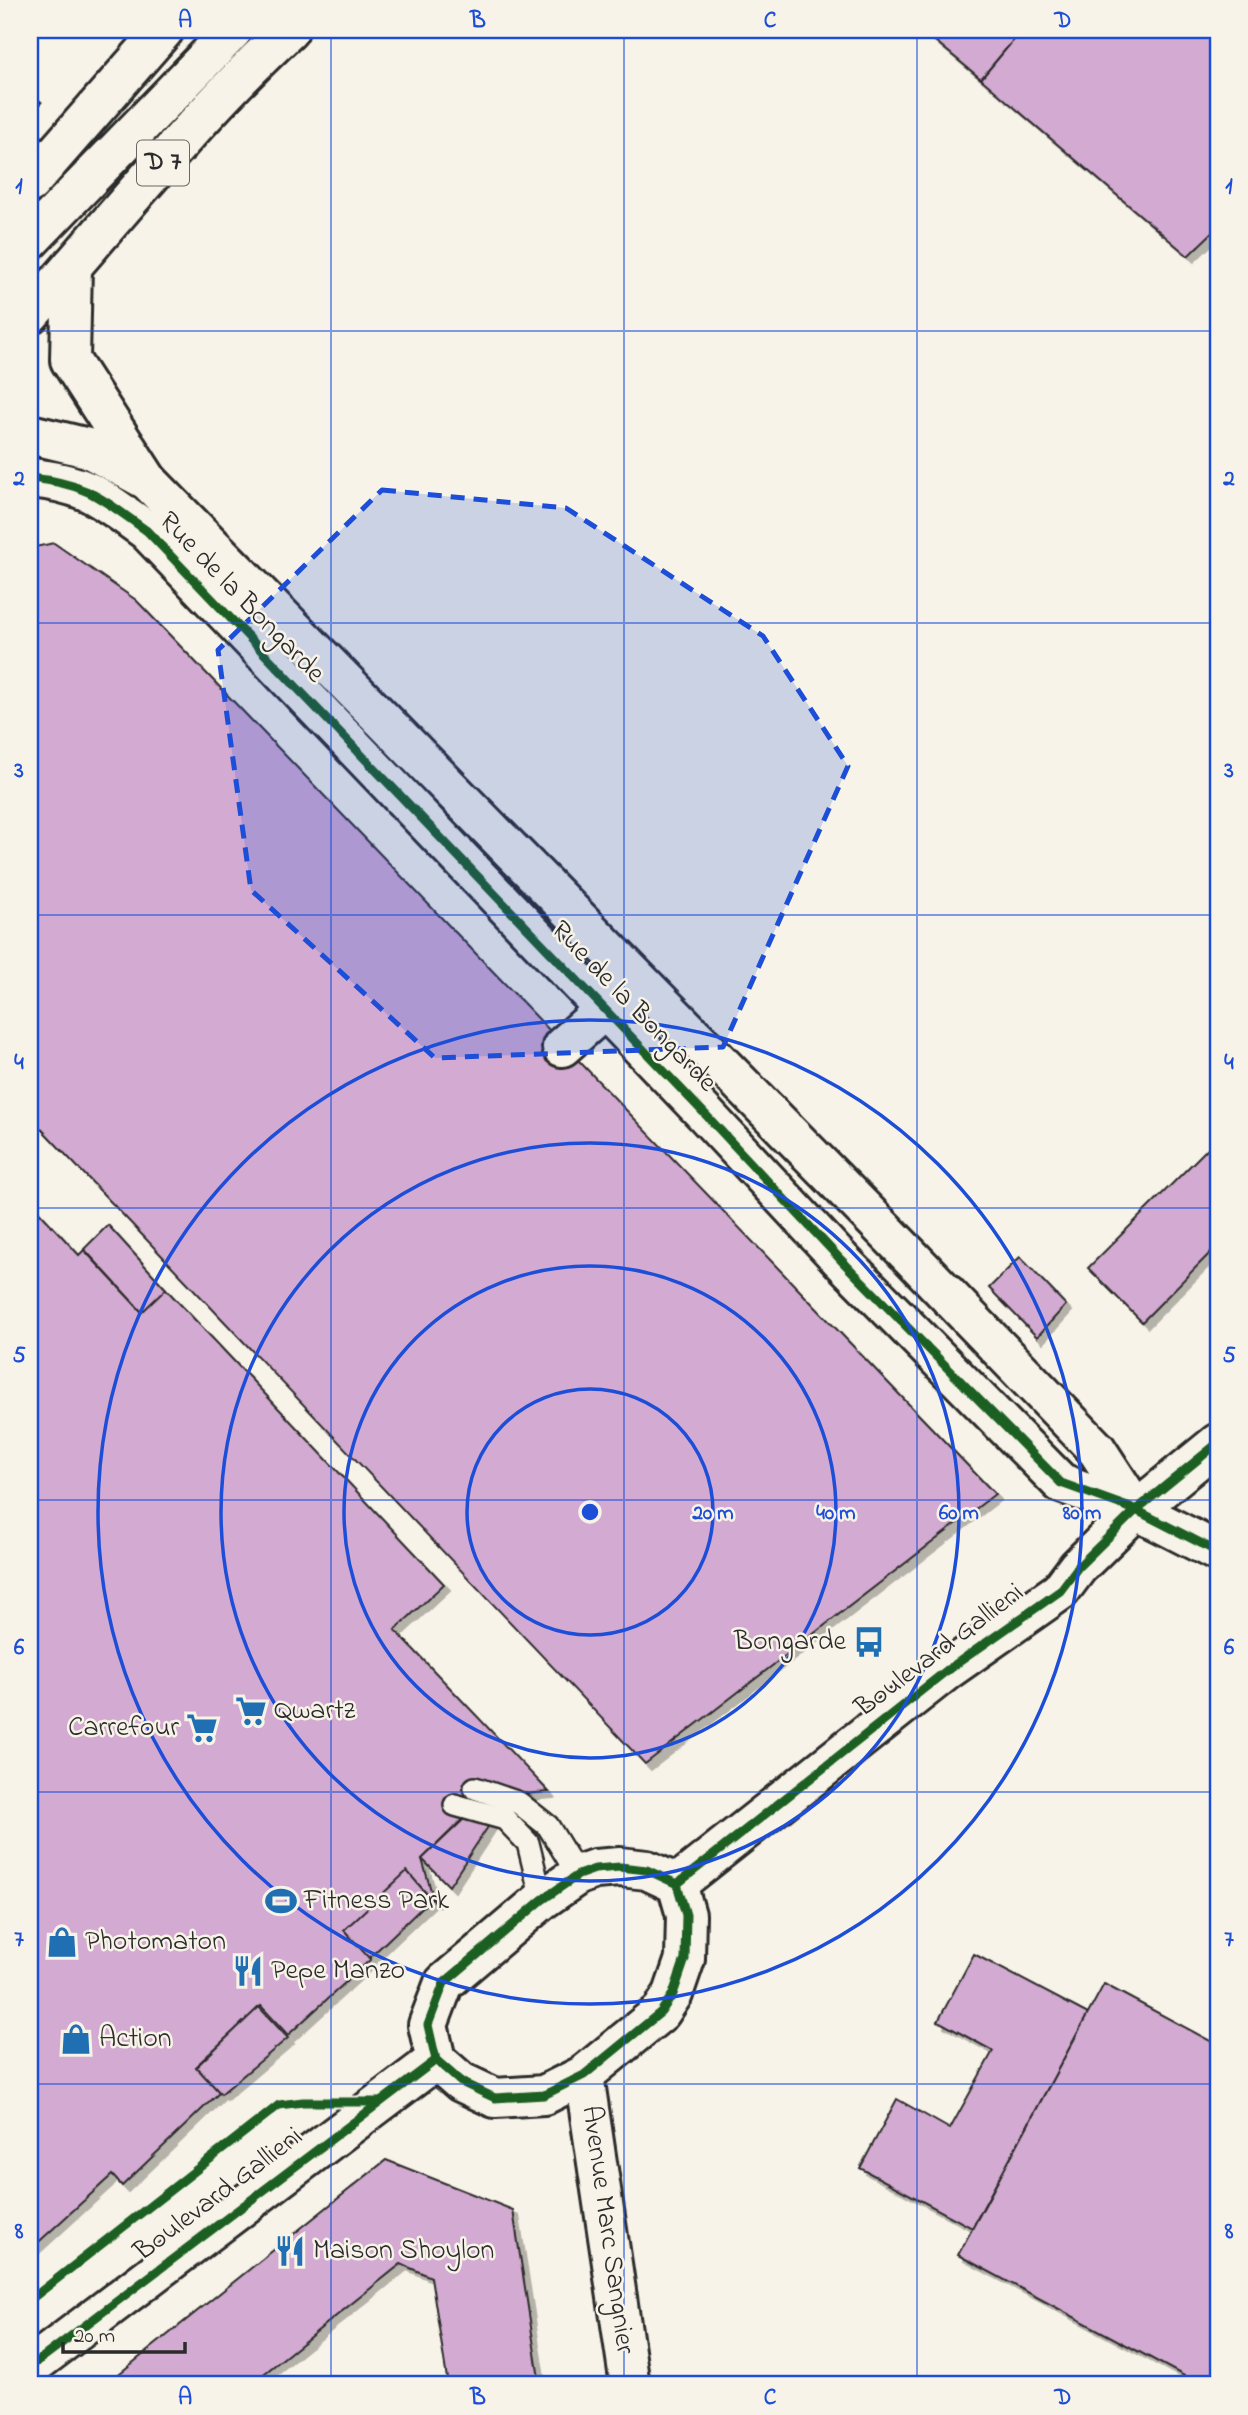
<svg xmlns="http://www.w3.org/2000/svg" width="1248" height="2415" font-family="'Indie Flower',sans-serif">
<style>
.building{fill:#d3aad1;stroke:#2b2b2b;stroke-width:2;filter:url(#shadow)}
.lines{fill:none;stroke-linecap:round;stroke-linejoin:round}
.service-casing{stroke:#2b2b2b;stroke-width:26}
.minor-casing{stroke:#2b2b2b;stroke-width:44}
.tertiary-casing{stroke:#2b2b2b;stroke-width:44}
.secondary-casing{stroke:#2b2b2b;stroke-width:44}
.primary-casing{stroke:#2b2b2b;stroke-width:44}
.path{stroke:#2b2b2b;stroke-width:4.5;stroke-dasharray:5 5;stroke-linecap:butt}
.service{stroke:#f7f3e8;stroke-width:21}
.minor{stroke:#f7f3e8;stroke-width:38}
.tertiary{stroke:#f7f3e8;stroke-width:38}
.secondary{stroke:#f7f3e8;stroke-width:38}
.primary{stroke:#f7f3e8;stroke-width:38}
.cycleway-casing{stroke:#f7f3e8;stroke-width:13}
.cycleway{stroke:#1b5e20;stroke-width:9}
.marked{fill:#1d4ed8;fill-opacity:0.2;stroke:#1d4ed8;stroke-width:5;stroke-dasharray:14 9;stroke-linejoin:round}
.grid{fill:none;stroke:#1d4ed8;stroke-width:2;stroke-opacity:0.55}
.ring{fill:none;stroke:#1d4ed8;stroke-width:3.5}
.labels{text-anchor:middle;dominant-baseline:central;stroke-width:5;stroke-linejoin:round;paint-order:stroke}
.shield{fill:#f7f3e8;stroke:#686764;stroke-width:2}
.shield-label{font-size:26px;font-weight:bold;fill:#2b2b2b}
.street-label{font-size:28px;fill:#2b2b2b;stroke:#f7f3e8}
.poi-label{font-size:28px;fill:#2b2b2b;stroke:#f7f3e8;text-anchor:start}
.centre{fill:#1d4ed8;stroke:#f7f3e8;stroke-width:3.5}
.ring-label{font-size:21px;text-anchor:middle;font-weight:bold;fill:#1d4ed8;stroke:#f7f3e8;stroke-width:5;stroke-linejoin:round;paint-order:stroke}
.neatline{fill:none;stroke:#1d4ed8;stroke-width:2.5}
.grid-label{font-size:23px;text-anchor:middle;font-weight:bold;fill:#1d4ed8}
</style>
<defs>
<filter id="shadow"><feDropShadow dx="6" dy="6" stdDeviation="0" flood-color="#0004"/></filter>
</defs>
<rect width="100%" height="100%" fill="#f7f3e8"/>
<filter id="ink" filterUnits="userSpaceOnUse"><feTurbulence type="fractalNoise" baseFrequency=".0143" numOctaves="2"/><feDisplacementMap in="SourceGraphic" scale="14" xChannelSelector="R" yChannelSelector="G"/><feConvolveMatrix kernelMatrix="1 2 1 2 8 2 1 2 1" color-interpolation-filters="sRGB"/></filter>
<g filter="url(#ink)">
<!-- building -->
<g class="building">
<path d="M 922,30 L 1022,30 L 981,79 Z"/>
<path d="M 1022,30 L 1218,30 L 1218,227 L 1188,256 L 981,79 Z"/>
<path d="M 54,543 L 136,600 L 995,1494 L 645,1764 L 30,1117 L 30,548 Z"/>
<path d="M 1218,1138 L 1218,1245 L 1142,1322 L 1088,1268 Z"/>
<path d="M 30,1202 L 79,1255 L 84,1250 L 140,1310 L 164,1287 L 444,1584 L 395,1630 L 549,1792 L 485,1797 L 422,1859 L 434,1901 L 407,1873 L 344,1930 L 371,1959 L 288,2035 L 261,2006 L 196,2066 L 220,2092 L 122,2186 L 112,2175 L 30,2250 Z"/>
<path d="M 108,1225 L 166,1289 L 142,1312 L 84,1249 Z"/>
<path d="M 1020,1257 L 1066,1305 L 1037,1337 L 989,1288 Z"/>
<path d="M 509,1795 L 449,1886 L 422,1859 L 486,1798 Z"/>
<path d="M 407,1871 L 431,1899 L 369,1958 L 344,1930 Z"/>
<path d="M 974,1954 L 1088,2014 L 972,2228 L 860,2168 L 897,2099 L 950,2129 L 993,2051 L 938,2021 Z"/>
<path d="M 1104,1984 L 1218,2045 L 1218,2385 L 1201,2385 L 958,2255 Z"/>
<path d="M 259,2007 L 288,2038 L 221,2094 L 196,2067 Z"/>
<path d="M 386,2160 L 513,2210 L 540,2385 L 448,2385 L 431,2277 L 401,2264 L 250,2385 L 105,2385 Z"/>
</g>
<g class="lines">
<defs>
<g id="service">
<path d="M 475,1788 L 519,1803 L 548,1826 L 578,1875"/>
<path d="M 455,1805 L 505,1819 L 528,1843 L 542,1900"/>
</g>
<path id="minor" d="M 1136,1510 L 1218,1552"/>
<g id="tertiary">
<path d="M 30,478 C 87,483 102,499 147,531 L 705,1114 L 841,1260 L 1061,1483 L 1136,1510"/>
<path d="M 148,481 L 911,1257 L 1097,1450 L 1136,1510"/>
<path d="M 562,1047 L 604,1010 L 625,995"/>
</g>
<g id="secondary">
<path d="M 620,1867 L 647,1870 L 677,1884 L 686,1915 L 685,1959 L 673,1994 L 661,2012 L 584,2075 L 544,2095 L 495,2098 L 461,2082 L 436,2060 L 428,2025 L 444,1983 L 542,1900 L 578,1875 L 595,1869 Z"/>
<path d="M 677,1884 L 946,1671 L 1060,1591 L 1078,1567 L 1136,1510 L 1218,1443"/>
<path d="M 584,2075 L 630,2385"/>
<path d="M 30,2367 L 436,2060"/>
</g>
<g id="primary">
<path d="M 30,183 L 164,30"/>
<path d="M 30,240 L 233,30"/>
<path d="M 72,266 L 70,360 L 148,481"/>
<path d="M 30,314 C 115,219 195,117 289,30"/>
<path d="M 30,434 L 88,448 L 143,478"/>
</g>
</defs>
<!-- service casing -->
<use href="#service" class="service-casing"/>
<!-- minor casing -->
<use href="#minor" class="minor-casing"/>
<!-- tertiary casing -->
<use href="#tertiary" class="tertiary-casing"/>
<!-- secondary casing -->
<use href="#secondary" class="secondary-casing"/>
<!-- primary casing -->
<use href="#primary" class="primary-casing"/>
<!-- path -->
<path class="path" d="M 30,94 L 45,107"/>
<!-- service -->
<use href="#service" class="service"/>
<!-- minor -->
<use href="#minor" class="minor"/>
<!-- tertiary -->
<use href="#tertiary" class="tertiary"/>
<!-- secondary -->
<use href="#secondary" class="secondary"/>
<!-- primary -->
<use href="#primary" class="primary"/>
<defs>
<g id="cycleway">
<path d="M 30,478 C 87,483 102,499 147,531 L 705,1114 L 841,1260 L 1061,1483 L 1136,1510 L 1218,1552"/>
<path d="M 620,1867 L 647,1870 L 677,1884 L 686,1915 L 685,1959 L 673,1994 L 661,2012 L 584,2075 L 544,2095 L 495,2098 L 461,2082 L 436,2060 L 428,2025 L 444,1983 L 542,1900 L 578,1875 L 595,1869 Z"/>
<path d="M 677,1884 L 946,1671 L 1060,1591 L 1078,1567 L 1136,1510 L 1218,1443"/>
<path d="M 30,2300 L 279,2105 L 303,2102 L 380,2102"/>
<path d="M 30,2367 L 436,2060"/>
</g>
</defs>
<!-- cycleway casing -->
<use href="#cycleway" class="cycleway-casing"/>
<!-- cycleway -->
<use href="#cycleway" class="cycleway"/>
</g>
</g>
<!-- marked area -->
<path class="marked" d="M 382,490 L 566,508 L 763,636 L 848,766 L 723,1047 L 435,1058 L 251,890 L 218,650 Z"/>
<!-- grid -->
<path class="grid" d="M 331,30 L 331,2385M 624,30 L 624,2385M 917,30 L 917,2385M 30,331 L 1218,331M 30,623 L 1218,623M 30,915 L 1218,915M 30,1208 L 1218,1208M 30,1500 L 1218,1500M 30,1792 L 1218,1792M 30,2084 L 1218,2084"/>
<!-- distance rings -->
<g class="ring">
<circle cx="590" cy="1512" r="123"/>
<circle cx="590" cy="1512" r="246"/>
<circle cx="590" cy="1512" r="369"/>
<circle cx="590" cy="1512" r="492"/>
</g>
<!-- icons -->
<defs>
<symbol id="bus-bare" viewBox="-9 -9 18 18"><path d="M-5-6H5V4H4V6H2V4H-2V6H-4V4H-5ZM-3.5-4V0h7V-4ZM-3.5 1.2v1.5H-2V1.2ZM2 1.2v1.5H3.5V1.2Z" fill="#1f6fb2" stroke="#f7f3e8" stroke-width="2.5" paint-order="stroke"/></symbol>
<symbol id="supermarket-bare" viewBox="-9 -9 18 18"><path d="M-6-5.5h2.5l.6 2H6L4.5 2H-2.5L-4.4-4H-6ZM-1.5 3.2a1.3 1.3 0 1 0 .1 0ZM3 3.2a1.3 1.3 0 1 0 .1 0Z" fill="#1f6fb2" stroke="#f7f3e8" stroke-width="2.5" paint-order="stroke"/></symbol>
<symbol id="stadium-bare" viewBox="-9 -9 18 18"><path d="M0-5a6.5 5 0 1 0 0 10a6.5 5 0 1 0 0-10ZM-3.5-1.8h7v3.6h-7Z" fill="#1f6fb2" stroke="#f7f3e8" stroke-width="2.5" paint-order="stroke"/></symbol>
<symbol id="shop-bare" viewBox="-9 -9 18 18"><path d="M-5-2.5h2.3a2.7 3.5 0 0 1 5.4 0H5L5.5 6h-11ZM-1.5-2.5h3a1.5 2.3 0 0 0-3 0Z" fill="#1f6fb2" stroke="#f7f3e8" stroke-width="2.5" paint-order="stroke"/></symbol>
<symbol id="restaurant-bare" viewBox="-9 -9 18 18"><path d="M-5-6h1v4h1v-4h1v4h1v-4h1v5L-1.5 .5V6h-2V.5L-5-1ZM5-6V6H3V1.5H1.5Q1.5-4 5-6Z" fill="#1f6fb2" stroke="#f7f3e8" stroke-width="2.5" paint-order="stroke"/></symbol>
</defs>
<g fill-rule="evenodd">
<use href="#bus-bare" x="847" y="1620" width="44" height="44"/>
<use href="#supermarket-bare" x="229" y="1689" width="44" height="44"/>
<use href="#supermarket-bare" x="180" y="1706" width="44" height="44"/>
<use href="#stadium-bare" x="259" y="1879" width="44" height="44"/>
<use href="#shop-bare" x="40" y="1920" width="44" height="44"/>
<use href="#restaurant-bare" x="226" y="1949" width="44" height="44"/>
<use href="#shop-bare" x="54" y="2017" width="44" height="44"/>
<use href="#restaurant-bare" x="268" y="2229" width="44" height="44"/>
</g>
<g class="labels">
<!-- shield labels -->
<rect class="shield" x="137" y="140.5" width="52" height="45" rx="5"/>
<g class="shield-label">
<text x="163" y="163">D 7</text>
</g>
<!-- street labels -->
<g class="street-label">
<text transform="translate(241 598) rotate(46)">Rue de la Bongarde</text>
<text transform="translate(633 1007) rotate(46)">Rue de la Bongarde</text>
<text transform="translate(940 1651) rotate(-37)">Boulevard Gallieni</text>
<text transform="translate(219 2195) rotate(-37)">Boulevard Gallieni</text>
<text transform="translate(607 2230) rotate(82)">Avenue Marc Sangnier</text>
</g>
<!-- poi labels -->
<g class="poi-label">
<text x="846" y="1642" text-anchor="end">Bongarde</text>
<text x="274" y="1711">Qwartz</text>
<text x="179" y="1728" text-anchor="end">Carrefour</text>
<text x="304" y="1901">Fitness Park</text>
<text x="85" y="1942">Photomaton</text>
<text x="271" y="1971">Pepe Manzo</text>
<text x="99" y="2039">Action</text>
<text x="313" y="2251">Maison Shoylon</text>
</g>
</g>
<circle cx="590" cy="1512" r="10" class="centre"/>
<g class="ring-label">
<text x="713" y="1519">20 m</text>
<text x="836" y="1519">40 m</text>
<text x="959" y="1519">60 m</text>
<text x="1082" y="1519">80 m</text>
</g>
<!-- margin -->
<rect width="1248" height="2415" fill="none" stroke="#f7f3e8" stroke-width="77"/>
<!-- scale -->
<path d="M63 2342v10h122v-10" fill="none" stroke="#2b2b2b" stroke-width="3.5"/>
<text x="74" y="2342" font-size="21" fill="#2b2b2b" stroke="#f7f3e8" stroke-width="5" paint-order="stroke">20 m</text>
<rect x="38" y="38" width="1172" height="2338" class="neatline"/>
<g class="grid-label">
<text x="185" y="27">A</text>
<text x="478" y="27">B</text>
<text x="770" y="27">C</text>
<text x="1063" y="27">D</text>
<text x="19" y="193">1</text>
<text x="1229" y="193">1</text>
<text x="19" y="485">2</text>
<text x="1229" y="485">2</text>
<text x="19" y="777">3</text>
<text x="1229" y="777">3</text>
<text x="19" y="1069">4</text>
<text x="1229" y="1069">4</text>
<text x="19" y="1362">5</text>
<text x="1229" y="1362">5</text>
<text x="19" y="1654">6</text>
<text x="1229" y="1654">6</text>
<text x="19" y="1946">7</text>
<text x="1229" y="1946">7</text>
<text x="19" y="2238">8</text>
<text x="1229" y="2238">8</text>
<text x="185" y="2404">A</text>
<text x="478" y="2404">B</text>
<text x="770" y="2404">C</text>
<text x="1063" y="2404">D</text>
</g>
</svg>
